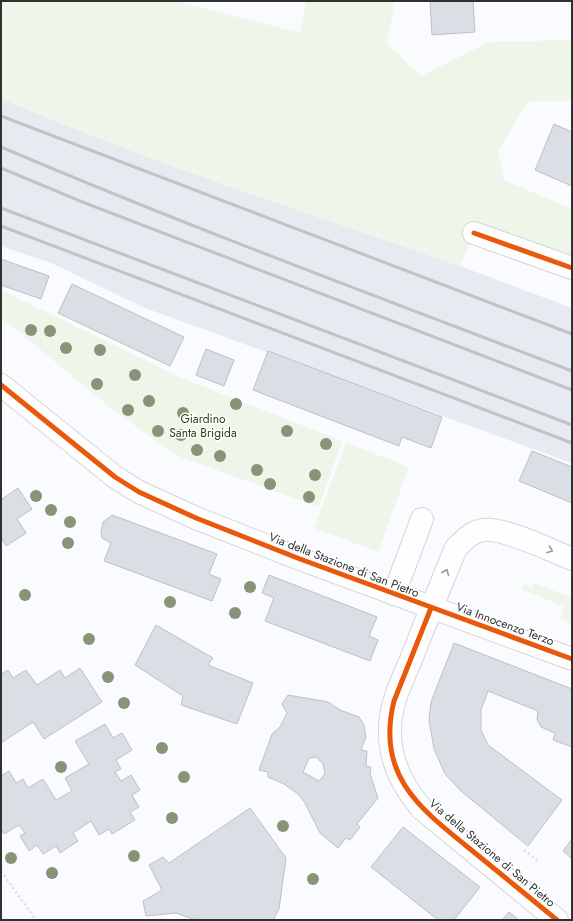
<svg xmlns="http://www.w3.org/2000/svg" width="573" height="921" font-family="Jost,sans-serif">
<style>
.built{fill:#e6ebf2}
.green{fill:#edf6e8}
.building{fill:#dadfe6;stroke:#bec0c2;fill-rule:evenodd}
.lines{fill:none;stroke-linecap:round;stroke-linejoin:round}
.minor-casing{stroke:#d4d6d8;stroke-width:24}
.path{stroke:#dededf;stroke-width:2.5;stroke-dasharray:2 3;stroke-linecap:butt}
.minor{stroke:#fefeff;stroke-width:22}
.rail{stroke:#c2c3c3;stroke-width:3}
.cycleway-casing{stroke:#fff;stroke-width:8}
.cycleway{stroke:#e8590c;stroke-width:5}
.tree{fill:#889478}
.oneway{stroke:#979899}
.labels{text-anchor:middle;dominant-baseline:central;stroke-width:3;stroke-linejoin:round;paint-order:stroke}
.park-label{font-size:12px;fill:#2c400b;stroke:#fff}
.street-label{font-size:12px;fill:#303133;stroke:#fff}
</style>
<rect width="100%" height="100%" fill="#f9fbfe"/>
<!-- built -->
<path class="built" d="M 1,98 L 52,120 L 175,167 L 460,266 L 572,308 L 572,463 L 145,308 L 51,263 L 1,246 Z"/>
<!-- green -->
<g class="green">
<path d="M 1,1 L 176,1 L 300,33 L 306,1 L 395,1 L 387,44 L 421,76 L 489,42 L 572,40 L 572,101 L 529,101 L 498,150 L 504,180 L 572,209 L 572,268 L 474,234 L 460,266 C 306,213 151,163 1,98 Z"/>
<path d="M 1,290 L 184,379 L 342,441 L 319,507 L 178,456 L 117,413 L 1,317 Z"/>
<path d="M 346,443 L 409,467 L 378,552 L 314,528 Z"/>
<path d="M 534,583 L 572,598 L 572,624 L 560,619 L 564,607 L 522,589 L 524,584 L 533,588 Z"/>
</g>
<!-- building -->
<g class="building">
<path d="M 430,1 L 473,1 L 475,32 L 432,35 Z"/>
<path d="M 554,124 L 572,132 L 572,186 L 535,170 Z"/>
<path d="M 1,259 L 49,276 L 41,299 L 1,285 Z"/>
<path d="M 72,284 L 184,337 L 170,366 L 58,313 Z"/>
<path d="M 206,349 L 234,360 L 224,386 L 196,375 Z"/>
<path d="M 268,351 L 442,417 L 431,448 L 402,437 L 399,446 L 253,390 Z"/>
<path d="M 532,451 L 572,467 L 572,503 L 519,481 Z"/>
<path d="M 18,488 L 32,509 L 17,519 L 26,533 L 6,546 L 1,537 L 1,497 L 2,499 Z"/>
<path d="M 112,515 L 217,554 L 209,574 L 221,579 L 212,601 L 104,561 L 111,543 L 102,538 L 101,533 L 103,522 Z"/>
<path d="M 269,575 L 377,617 L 369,636 L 378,640 L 370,661 L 265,621 L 274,598 L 262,593 Z"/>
<path d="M 156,625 L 213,658 L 208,665 L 253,683 L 237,724 L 181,705 L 183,696 L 135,665 Z"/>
<path d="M 454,643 L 572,689 L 572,747 L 553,740 L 555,733 L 541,727 L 537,719 L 538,711 L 488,691 L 481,710 L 481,730 L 488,745 L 562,800 L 528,846 L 461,791 L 445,774 L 434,749 L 429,720 L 431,702 Z"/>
<path d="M 80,668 L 102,702 L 44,739 L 33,722 L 1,743 L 1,674 L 8,670 L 13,678 L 26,670 L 37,685 L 60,670 L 65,678 Z"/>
<path d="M 288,695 L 328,702 L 340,710 L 359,717 L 364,725 L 366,737 L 361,750 L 367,751 L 366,766 L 371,767 L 370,774 L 378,798 L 357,824 L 360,827 L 350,840 L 346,838 L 338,848 L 320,833 L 305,803 L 298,794 L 284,784 L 268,777 L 268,772 L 259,770 L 272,734 L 280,727 L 287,713 L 282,704 ZM 316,757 L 323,764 L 325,774 L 319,781 L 303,772 L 309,758 Z"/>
<path d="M 105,724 L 113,738 L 122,733 L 132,750 L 116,760 L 121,769 L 115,772 L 121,781 L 131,775 L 140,790 L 132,795 L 139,807 L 130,812 L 135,820 L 112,834 L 109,829 L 99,835 L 91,821 L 73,833 L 78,841 L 60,853 L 56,846 L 43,854 L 37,845 L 29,851 L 20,836 L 25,833 L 19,825 L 4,834 L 1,829 L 1,776 L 9,771 L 16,783 L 23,779 L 28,788 L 43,779 L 56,800 L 72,791 L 65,778 L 89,764 L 75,741 Z"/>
<path d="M 250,808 L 286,858 L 279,909 L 273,920 L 196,920 L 176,913 L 146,916 L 143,901 L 162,890 L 149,865 L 163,857 L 169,863 Z"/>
<path d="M 403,827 L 480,887 L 454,920 L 438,920 L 371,867 Z"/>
<path d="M 572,839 L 572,859 L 563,851 Z"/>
<path d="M 509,912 L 519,920 L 502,920 Z"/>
</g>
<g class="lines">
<defs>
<g id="minor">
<path d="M 474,233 L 572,268"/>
<path d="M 1,385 L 115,477 L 139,492 L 196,518 L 300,559 L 572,659"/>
<path d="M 394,594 L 422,519"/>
<path d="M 557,920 L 422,809 C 403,787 389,759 390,729 C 390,705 401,683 410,662 C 425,624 440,586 456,548 C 464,540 472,531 484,530 C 503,527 552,551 572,559"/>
</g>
</defs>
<!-- minor casing -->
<use href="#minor" class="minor-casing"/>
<!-- path -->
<g class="path">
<path d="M 524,850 L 538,861"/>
<path d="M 1,871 L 36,920"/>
</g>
<!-- minor -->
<use href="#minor" class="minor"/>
<!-- rail -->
<g class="rail">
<path d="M 1,116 L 572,334"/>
<path d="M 1,147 C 189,227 381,298 572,371"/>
<path d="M 1,168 L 85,203 L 572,390"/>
<path d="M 1,208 L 572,425"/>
<path d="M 1,226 L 572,443"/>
</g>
<defs>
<g id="cycleway">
<path d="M 474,233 L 572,268"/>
<path d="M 1,385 L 115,477 L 139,492 L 196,518 L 300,559 L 572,659"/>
<path d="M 431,608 L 394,701 C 375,777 422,810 475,853 C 502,875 530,898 557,920"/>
</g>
</defs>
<!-- cycleway casing -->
<use href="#cycleway" class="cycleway-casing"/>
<!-- cycleway -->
<use href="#cycleway" class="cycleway"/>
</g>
<!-- trees -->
<g class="tree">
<circle cx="31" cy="330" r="6"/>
<circle cx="50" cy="331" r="6"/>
<circle cx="66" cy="348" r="6"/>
<circle cx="100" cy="350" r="6"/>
<circle cx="135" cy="375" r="6"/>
<circle cx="97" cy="384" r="6"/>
<circle cx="149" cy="401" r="6"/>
<circle cx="236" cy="404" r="6"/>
<circle cx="128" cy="410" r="6"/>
<circle cx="183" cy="413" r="6"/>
<circle cx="158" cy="431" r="6"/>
<circle cx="287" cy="431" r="6"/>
<circle cx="181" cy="435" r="6"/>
<circle cx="326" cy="444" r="6"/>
<circle cx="197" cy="450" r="6"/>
<circle cx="220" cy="456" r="6"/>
<circle cx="257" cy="470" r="6"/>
<circle cx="315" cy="475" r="6"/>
<circle cx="270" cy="484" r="6"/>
<circle cx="36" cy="496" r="6"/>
<circle cx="309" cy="497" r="6"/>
<circle cx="51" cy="510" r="6"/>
<circle cx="70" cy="522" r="6"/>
<circle cx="68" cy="543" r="6"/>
<circle cx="250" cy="587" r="6"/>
<circle cx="25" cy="595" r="6"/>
<circle cx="170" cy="602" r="6"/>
<circle cx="235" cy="613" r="6"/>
<circle cx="89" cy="639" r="6"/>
<circle cx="108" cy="677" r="6"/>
<circle cx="124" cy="703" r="6"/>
<circle cx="162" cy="748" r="6"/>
<circle cx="61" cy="767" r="6"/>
<circle cx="184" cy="777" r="6"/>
<circle cx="172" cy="818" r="6"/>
<circle cx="283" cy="826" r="6"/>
<circle cx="134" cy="856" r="6"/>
<circle cx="11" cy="858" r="6"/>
<circle cx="52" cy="873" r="6"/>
<circle cx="313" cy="879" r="6"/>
</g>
<!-- one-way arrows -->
<defs><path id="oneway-chevron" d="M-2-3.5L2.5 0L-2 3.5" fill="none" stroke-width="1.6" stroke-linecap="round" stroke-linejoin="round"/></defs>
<g class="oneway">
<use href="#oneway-chevron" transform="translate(550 550) rotate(21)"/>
<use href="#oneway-chevron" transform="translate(446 572) rotate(-68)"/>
</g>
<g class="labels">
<!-- park labels -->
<g class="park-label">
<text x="203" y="419">Giardino<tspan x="203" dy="14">Santa Brigida</tspan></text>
</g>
<!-- street labels -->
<g class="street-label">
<text transform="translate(344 565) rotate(21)">Via della Stazione di San Pietro</text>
<text transform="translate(505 624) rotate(20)">Via Innocenzo Terzo</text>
<text transform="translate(492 853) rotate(40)">Via della Stazione di San Pietro</text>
</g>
</g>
<!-- border -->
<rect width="573" height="921" fill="none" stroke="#303133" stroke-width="4"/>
</svg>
